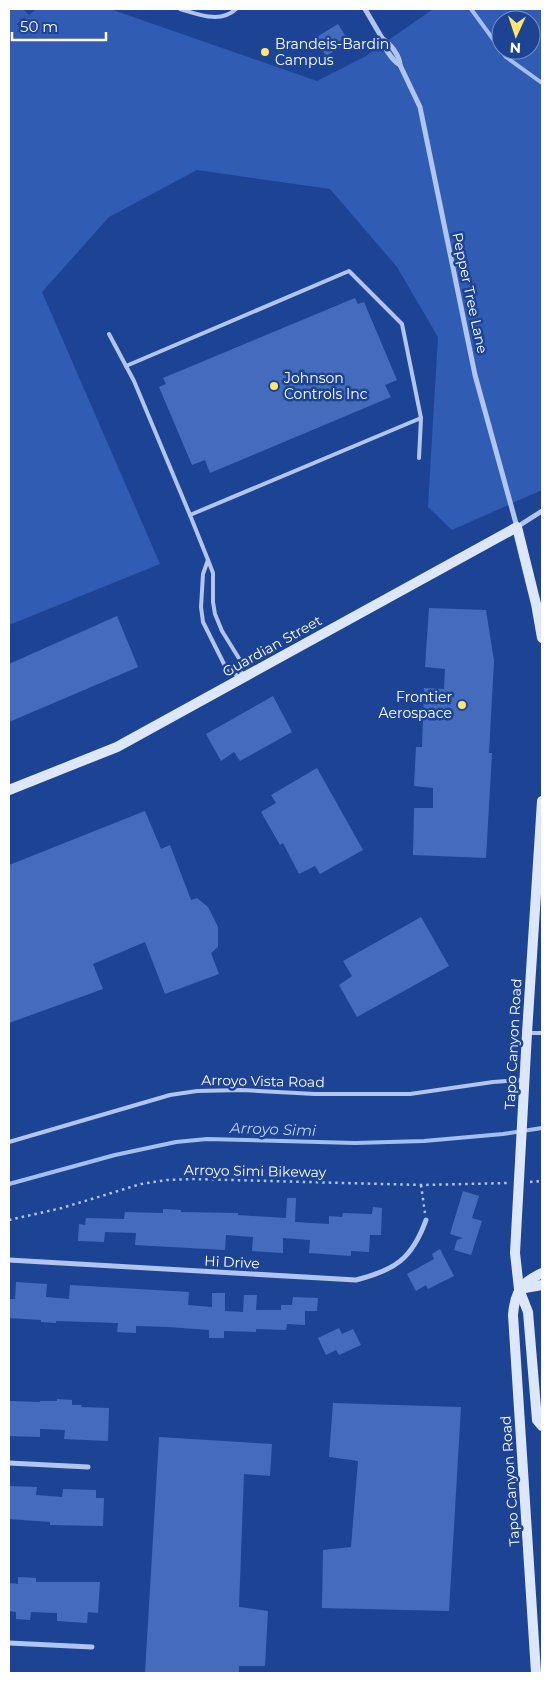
<svg xmlns="http://www.w3.org/2000/svg" width="551" height="1682" font-family="Montserrat,sans-serif">
<style>
.green{fill:#315cb3;fill-rule:evenodd}
.lines{fill:none;stroke-linecap:round;stroke-linejoin:round}
.stream{stroke:#a3bef1;stroke-width:4}
.building{fill:#456cbc}
.path{stroke:#b0c5ef;stroke-width:2.5;stroke-dasharray:2.5 4;stroke-linecap:butt}
.lane{stroke:#b0c5ef;stroke-width:4}
.street{stroke:#b0c5ef;stroke-width:5}
.secondary{stroke:#dde7fb;stroke-width:10}
.poi-dot{fill:#fee66f;stroke:#1d4395;stroke-width:2}
.labels{text-anchor:middle;dominant-baseline:central;stroke-width:5;stroke-linejoin:round;paint-order:stroke}
.poi-label{font-size:14px;fill:#fff;stroke:#1d4395;text-anchor:start}
.street-label{font-size:14px;fill:#fff;stroke:#1d4395}
.water-label{font-size:15px;font-style:italic;fill:#bcd0f6;stroke:#1d4395}
</style>
<rect width="100%" height="100%" fill="#1d4395"/>
<!-- green -->
<path class="green" d="M 9,9 L 23,9 L 29,15 L 36,9 L 110,9 L 317,81 L 366,56 L 433,9 L 542,9 L 542,490 L 452,530 L 428,507 L 438,337 L 397,267 L 330,189 L 197,170 L 109,217 L 42,292 L 160,564 L 9,625 ZM 501,20 L 531,20 L 531,50 L 501,50 Z"/>
<g class="lines">
<!-- stream -->
<g class="stream">
<path d="M 471,9 L 501,50"/>
<path d="M 501,50 L 506,57 L 542,83"/>
<path d="M 9,1184 L 115,1155 L 176,1142 L 207,1139 L 355,1143 L 424,1141 L 503,1134 L 542,1128"/>
</g>
</g>
<!-- building -->
<g class="building">
<path d="M 338,24 L 346,37 L 338,42 L 341,47 L 326,56 L 315,38 Z"/>
<path d="M 355,298 L 358,304 L 364,302 L 397,380 L 385,385 L 391,397 L 210,473 L 205,460 L 192,465 L 159,387 L 166,384 L 163,378 Z"/>
<path d="M 429,608 L 486,610 L 494,661 L 489,753 L 492,753 L 486,858 L 413,855 L 414,808 L 433,808 L 433,788 L 414,786 L 416,747 L 422,747 L 424,688 L 444,689 L 445,669 L 425,667 Z"/>
<path d="M 117,616 L 138,667 L 9,722 L 9,664 Z"/>
<path d="M 273,696 L 292,732 L 240,761 L 234,752 L 221,761 L 206,734 Z"/>
<path d="M 317,768 L 363,850 L 320,874 L 315,866 L 299,874 L 283,843 L 280,845 L 261,812 L 276,803 L 271,795 Z"/>
<path d="M 145,811 L 161,849 L 170,845 L 191,900 L 197,898 L 208,907 L 218,927 L 218,947 L 211,953 L 219,974 L 165,994 L 145,942 L 93,964 L 103,989 L 9,1023 L 9,865 Z"/>
<path d="M 421,917 L 449,966 L 357,1017 L 339,985 L 352,976 L 343,961 Z"/>
<path d="M 463,1191 L 479,1196 L 472,1218 L 482,1221 L 471,1255 L 454,1250 L 457,1240 L 463,1238 L 450,1234 Z"/>
<path d="M 287,1198 L 296,1198 L 295,1222 L 329,1224 L 329,1216 L 342,1217 L 343,1213 L 372,1214 L 373,1207 L 382,1208 L 381,1235 L 370,1235 L 369,1252 L 351,1251 L 351,1256 L 309,1253 L 310,1240 L 283,1238 L 283,1253 L 252,1251 L 253,1237 L 226,1235 L 225,1250 L 135,1245 L 136,1233 L 105,1232 L 104,1242 L 78,1241 L 79,1224 L 85,1225 L 86,1218 L 124,1219 L 125,1212 L 163,1213 L 163,1209 L 181,1210 L 181,1212 L 238,1213 L 238,1215 L 286,1218 Z"/>
<path d="M 440,1249 L 454,1276 L 428,1289 L 426,1285 L 416,1291 L 407,1274 L 434,1259 L 432,1254 Z"/>
<path d="M 16,1282 L 47,1284 L 46,1297 L 69,1299 L 70,1285 L 189,1292 L 188,1305 L 212,1307 L 212,1293 L 225,1293 L 225,1311 L 243,1312 L 244,1295 L 257,1295 L 256,1310 L 281,1310 L 281,1305 L 292,1305 L 293,1297 L 318,1298 L 317,1311 L 305,1311 L 305,1325 L 287,1324 L 286,1330 L 256,1329 L 256,1332 L 224,1331 L 224,1338 L 209,1338 L 209,1330 L 169,1327 L 136,1326 L 136,1333 L 117,1332 L 118,1323 L 56,1321 L 56,1323 L 41,1322 L 41,1320 L 9,1318 L 9,1299 L 15,1299 Z"/>
<path d="M 339,1328 L 342,1334 L 353,1329 L 361,1345 L 339,1355 L 336,1350 L 326,1355 L 318,1338 Z"/>
<path d="M 57,1399 L 72,1400 L 72,1405 L 82,1405 L 81,1407 L 109,1408 L 108,1441 L 64,1439 L 65,1430 L 40,1429 L 40,1437 L 9,1436 L 9,1401 L 40,1402 L 40,1401 L 57,1401 Z"/>
<path d="M 333,1403 L 461,1407 L 449,1611 L 322,1608 L 323,1550 L 351,1547 L 358,1461 L 329,1457 Z"/>
<path d="M 159,1437 L 272,1444 L 270,1476 L 244,1474 L 239,1607 L 268,1611 L 265,1666 L 239,1666 L 239,1673 L 145,1673 Z"/>
<path d="M 9,1486 L 37,1487 L 36,1495 L 62,1497 L 63,1489 L 96,1490 L 96,1498 L 104,1498 L 103,1526 L 50,1525 L 50,1522 L 9,1519 Z"/>
<path d="M 18,1577 L 36,1578 L 36,1582 L 100,1582 L 98,1613 L 88,1612 L 87,1623 L 57,1621 L 57,1613 L 31,1612 L 30,1620 L 16,1619 L 16,1612 L 9,1611 L 9,1583 L 18,1584 Z"/>
</g>
<g class="lines">
<!-- path -->
<g class="path">
<path d="M 530,1182 L 542,1181"/>
<path d="M 421,1185 L 425,1213"/>
<path d="M 9,1220 L 62,1208 L 141,1184 L 167,1180 L 193,1179 L 421,1185 L 509,1183"/>
</g>
<!-- lane -->
<g class="lane">
<path d="M 180,9 C 198,14 220,24 236,9"/>
<path d="M 109,334 L 134,381 L 190,515"/>
<path d="M 126,366 L 349,271 L 402,324 L 421,418"/>
<path d="M 208,560 L 190,515 L 421,418 L 419,458"/>
<path d="M 208,560 L 213,573 L 213,602 L 215,614 L 222,631 L 240,660 L 242,679 L 226,668 L 203,622 L 201,607 L 203,574 Z"/>
<path d="M 527,1033 L 542,1033"/>
<path d="M 9,1142 L 170,1095 L 197,1091 L 242,1090 L 315,1094 L 410,1094 L 493,1082 L 523,1080"/>
</g>
<!-- street -->
<g class="street">
<path d="M 365,9 L 382,38 C 390,43 400,56 400,65 L 420,107 L 475,375 L 517,527 L 542,511"/>
<path d="M 382,38 C 383,47 392,60 400,65"/>
<path d="M 9,1260 L 356,1280 C 395,1270 412,1259 426,1220"/>
<path d="M 9,1463 L 88,1467"/>
<path d="M 9,1643 L 92,1647"/>
</g>
<!-- secondary -->
<g class="secondary">
<path d="M 9,790 L 117,747 L 517,527 L 536,604 L 542,638"/>
<path d="M 542,801 L 527,1033 L 515,1253 L 519,1289 L 528,1312 L 537,1420 L 542,1426"/>
<path d="M 519,1289 L 542,1285"/>
<path d="M 536,1673 L 513,1315 C 515,1291 521,1283 542,1273"/>
</g>
</g>
<!-- markers -->
<g class="poi-dot">
<circle cx="265" cy="52" r="5"/>
<circle cx="274" cy="386" r="5"/>
<circle cx="462" cy="705" r="5"/>
</g>
<g class="labels">
<!-- poi labels -->
<g class="poi-label">
<text x="275" y="44">Brandeis-Bardin<tspan x="275" dy="16">Campus</tspan></text>
<text x="284" y="378">Johnson<tspan x="284" dy="16">Controls Inc</tspan></text>
<text x="452" y="697" text-anchor="end">Frontier<tspan x="452" dy="16">Aerospace</tspan></text>
</g>
<!-- street labels -->
<g class="street-label">
<text transform="translate(470 293) rotate(78)">Pepper Tree Lane</text>
<text transform="translate(272 646) rotate(-29)">Guardian Street</text>
<text transform="translate(513 1044) rotate(-87)">Tapo Canyon Road</text>
<text transform="translate(263 1081) rotate(1)">Arroyo Vista Road</text>
<text transform="translate(255 1171) rotate(1)">Arroyo Simi Bikeway</text>
<text transform="translate(232 1262) rotate(3)">Hi Drive</text>
<text transform="translate(510 1481) rotate(-94)">Tapo Canyon Road</text>
</g>
<!-- water labels -->
<g class="water-label">
<text transform="translate(273 1129) rotate(2)">Arroyo Simi</text>
</g>
</g>
<!-- border -->
<rect width="551" height="1682" fill="none" stroke="#ffffff" stroke-width="20"/>
<!-- north arrow -->
<g transform="translate(516 35) rotate(183)"><circle r="24" fill="#1d4395" stroke="#778ebf"/>
<path d="M0-4L9 19L0 12L-9 19Z" fill="#fee66f"/>
<text y="-8" font-size="14" font-weight="bold" text-anchor="middle" fill="#ffffff">N</text>
</g>
<!-- scale -->
<path d="M12 32v8h94v-8" fill="none" stroke="#ffffff" stroke-width="2.5"/>
<text x="20" y="32" font-size="15" fill="#ffffff" stroke="#1d4395" stroke-width="4" paint-order="stroke">50 m</text>
</svg>
